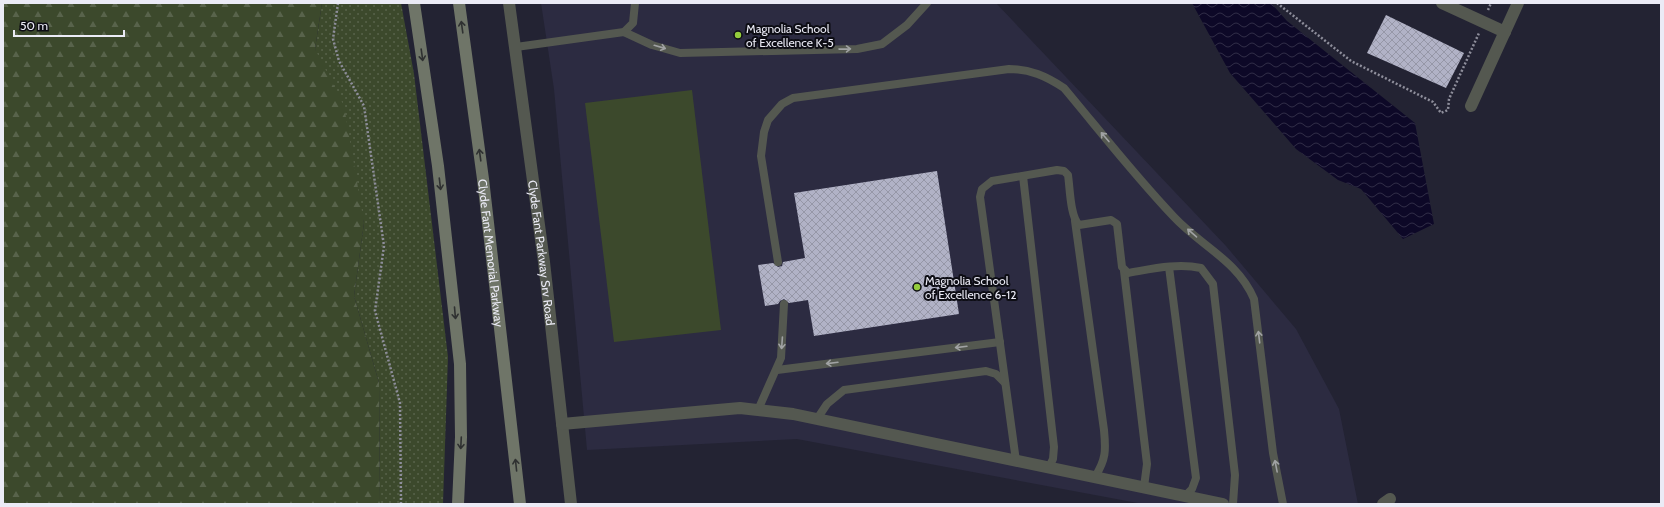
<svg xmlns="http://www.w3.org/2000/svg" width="1664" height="507" font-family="Cabin,sans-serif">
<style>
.built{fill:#2c2b41}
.green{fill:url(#green-dots)}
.forest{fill:url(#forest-firs)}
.pitch{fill:#3c492c}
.water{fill:url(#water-waves)}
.building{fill:url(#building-cross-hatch)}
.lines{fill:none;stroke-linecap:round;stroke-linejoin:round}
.path{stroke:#8e8e9b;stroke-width:2.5;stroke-dasharray:2 2;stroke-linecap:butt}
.lane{stroke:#545850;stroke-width:8}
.street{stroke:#545850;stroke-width:12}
.secondary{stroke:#6f7568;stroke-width:12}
.oneway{stroke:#2f3131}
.oneway2{stroke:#a0a2a3}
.poi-dot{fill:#94cc3c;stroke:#0d0d14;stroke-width:1.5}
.labels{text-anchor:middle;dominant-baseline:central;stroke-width:4;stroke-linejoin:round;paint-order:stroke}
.poi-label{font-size:12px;fill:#ebebf6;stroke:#0d0d14;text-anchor:start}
.street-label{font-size:12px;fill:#ebebf6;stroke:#0d0d14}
</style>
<defs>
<pattern id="green-dots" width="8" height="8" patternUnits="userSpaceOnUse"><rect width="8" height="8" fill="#3c492c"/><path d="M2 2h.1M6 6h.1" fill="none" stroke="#58634b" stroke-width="1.8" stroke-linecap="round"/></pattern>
<pattern id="forest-firs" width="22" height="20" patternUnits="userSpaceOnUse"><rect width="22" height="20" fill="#3c492c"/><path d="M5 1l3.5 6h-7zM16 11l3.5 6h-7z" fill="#58634b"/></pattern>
<pattern id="water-waves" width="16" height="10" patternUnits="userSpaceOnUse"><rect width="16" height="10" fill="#0d0827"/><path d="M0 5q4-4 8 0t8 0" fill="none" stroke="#302c47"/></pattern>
<pattern id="building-cross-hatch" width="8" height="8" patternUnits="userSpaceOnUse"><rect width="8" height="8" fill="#b1b2c6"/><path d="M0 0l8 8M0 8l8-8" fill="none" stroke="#9697a7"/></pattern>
</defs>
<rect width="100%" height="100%" fill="#232333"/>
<!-- built -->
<path class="built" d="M 541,3 L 996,3 L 1226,246 L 1296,329 L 1339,409 L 1358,504 L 1143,504 L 797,439 L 587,450 L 554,89 Z"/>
<!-- green -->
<path class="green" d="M 322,3 L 401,3 L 414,74 L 448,357 L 443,504 L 380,504 L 379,383 L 354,296 L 364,223 L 315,49 Z"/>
<!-- forest -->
<path class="forest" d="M 3,3 L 322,3 L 315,49 L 344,106 L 364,223 L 354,296 L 379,383 L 380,504 L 3,504 Z"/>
<!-- pitch -->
<path class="pitch" d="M 692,90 L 721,330 L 614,342 L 585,103 Z"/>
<!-- water -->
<path class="water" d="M 1192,3 L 1271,3 L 1287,21 L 1415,123 L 1434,224 L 1403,239 L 1361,189 L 1338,180 L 1296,149 L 1230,73 Z"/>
<!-- building -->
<g class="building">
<path d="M 1386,15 L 1464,53 L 1446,88 L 1367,53 Z"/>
<path d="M 937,171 L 959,314 L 814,336 L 808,300 L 789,303 L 784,299 L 780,301 L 778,304 L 765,306 L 758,265 L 773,263 L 778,267 L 782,266 L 783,262 L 805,258 L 794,193 Z"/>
</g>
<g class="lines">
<!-- path -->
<g class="path">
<path d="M 338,3 L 333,39 L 339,61 L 364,106 L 384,246 L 375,311 L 400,403 L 401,504"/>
<path d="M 1277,3 L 1351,61 L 1433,102 L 1441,113 L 1448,110 L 1449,99 L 1479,33"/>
<path d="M 1488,10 L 1491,3"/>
</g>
<!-- lane -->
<g class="lane">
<path d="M 624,32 L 633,23 L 635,3"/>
<path d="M 516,47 L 624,32 L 652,45 L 680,53 L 857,49 L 882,44 L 907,25 L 927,3"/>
<path d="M 1023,176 L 1054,447 L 1053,459 L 1049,467"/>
<path d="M 1075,221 L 1104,430 C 1106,451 1106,459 1095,477"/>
<path d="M 778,262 L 761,156 L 764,132 L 768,120 L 782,104 L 793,98 L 1009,69 C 1030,69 1046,76 1064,88 C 1100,131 1135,176 1174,217 C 1201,246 1238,261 1254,299 L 1273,453 L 1283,504"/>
<path d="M 1169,267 L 1196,478 L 1192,489 L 1185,496"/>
<path d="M 1124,271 L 1147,464 L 1144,487"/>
<path d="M 777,370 L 1000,342"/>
<path d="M 758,410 L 781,358 L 784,304"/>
<path d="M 817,419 L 827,404 L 844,390 L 986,371 L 996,374 L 1005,383"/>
<path d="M 1016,461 L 980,197 L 982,189 L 992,181 L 1057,170 L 1064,171 L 1068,175 C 1070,188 1070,216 1079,225 L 1111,220 L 1117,224 L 1122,267 L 1128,273 C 1152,269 1177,263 1201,268 L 1213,284 L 1235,475 L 1233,504"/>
</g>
<!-- street -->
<g class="street">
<path id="s1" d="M 509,3 L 544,262 L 571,504"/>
<path d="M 1442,3 L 1505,32"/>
<path d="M 1471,106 L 1518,3"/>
<path d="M 562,424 L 740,408 L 793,414 L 1223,504"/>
<path d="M 1383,504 L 1390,499"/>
</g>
<!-- secondary -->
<g class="secondary">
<path d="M 414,3 L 438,166 L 460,364 L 461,437 L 458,504"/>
<path id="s2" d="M 459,3 L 483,179 L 520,504"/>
</g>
</g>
<!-- one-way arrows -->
<defs><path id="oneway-shaft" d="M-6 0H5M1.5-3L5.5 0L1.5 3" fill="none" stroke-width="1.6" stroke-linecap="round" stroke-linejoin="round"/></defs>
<g class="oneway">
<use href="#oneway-shaft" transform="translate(462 27) rotate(-98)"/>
<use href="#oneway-shaft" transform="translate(422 55) rotate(82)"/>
<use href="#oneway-shaft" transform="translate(480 155) rotate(-98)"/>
<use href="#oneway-shaft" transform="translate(440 184) rotate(83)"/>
<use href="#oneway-shaft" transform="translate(455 313) rotate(85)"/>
<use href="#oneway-shaft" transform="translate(461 443) rotate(93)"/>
<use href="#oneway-shaft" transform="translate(516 465) rotate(-96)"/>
</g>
<g class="oneway2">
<use href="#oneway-shaft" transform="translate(660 47) rotate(16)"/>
<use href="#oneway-shaft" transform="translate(845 49) rotate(-1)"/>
<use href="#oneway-shaft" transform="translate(1105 137) rotate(-131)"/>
<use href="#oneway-shaft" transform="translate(1192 233) rotate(-139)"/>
<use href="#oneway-shaft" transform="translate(1259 337) rotate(-97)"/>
<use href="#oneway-shaft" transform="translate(782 343) rotate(94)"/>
<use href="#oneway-shaft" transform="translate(961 347) rotate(173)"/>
<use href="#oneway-shaft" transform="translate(832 363) rotate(173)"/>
<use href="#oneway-shaft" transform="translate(1276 466) rotate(-101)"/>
</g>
<!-- markers -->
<g class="poi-dot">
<circle cx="738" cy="35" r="4"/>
<circle cx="917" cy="287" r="4"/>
</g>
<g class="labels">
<!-- poi labels -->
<g class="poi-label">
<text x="746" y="28">Magnolia School<tspan x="746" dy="14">of Excellence K-5</tspan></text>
<text x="925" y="280">Magnolia School<tspan x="925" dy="14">of Excellence 6-12</tspan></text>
</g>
<!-- street labels -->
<g class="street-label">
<text stroke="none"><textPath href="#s2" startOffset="252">Clyde Fant Memorial Parkway</textPath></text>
<text stroke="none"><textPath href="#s1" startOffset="252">Clyde Fant Parkway Srv Road</textPath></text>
</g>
</g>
<!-- border -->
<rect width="1664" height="507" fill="none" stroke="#ebebf6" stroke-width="8"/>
<!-- scale -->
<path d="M14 30v6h110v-6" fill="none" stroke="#ebebf6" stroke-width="2"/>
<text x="20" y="30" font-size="12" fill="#ebebf6" stroke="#0d0d14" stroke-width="3" paint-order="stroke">50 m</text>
</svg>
